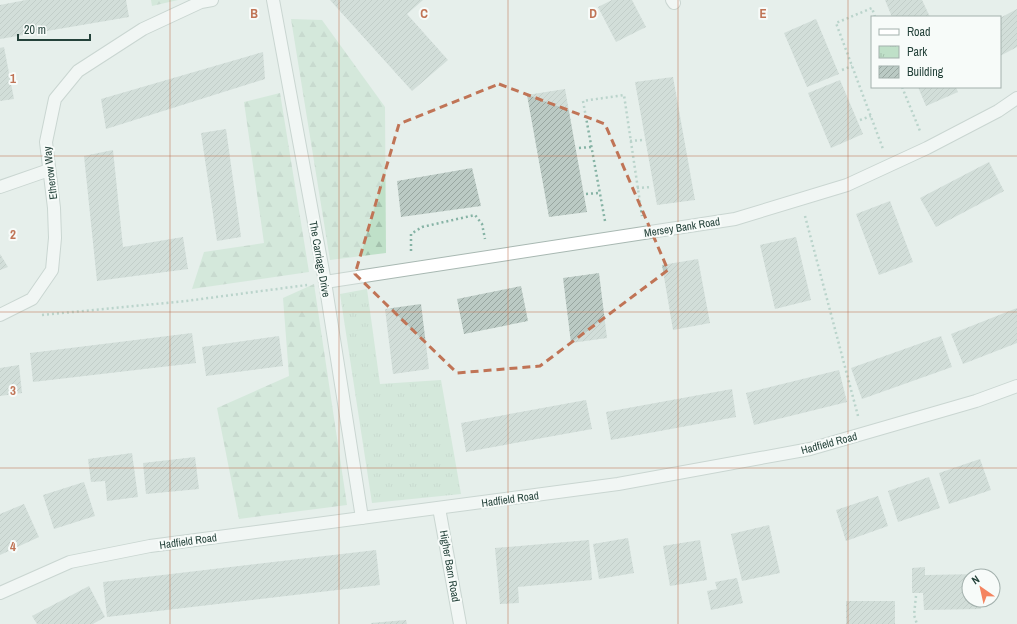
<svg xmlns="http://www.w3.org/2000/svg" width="1017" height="624" font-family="'Archivo Narrow',sans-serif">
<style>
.forest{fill:url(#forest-firs)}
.park{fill:url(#park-tufts)}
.building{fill:url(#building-hatch)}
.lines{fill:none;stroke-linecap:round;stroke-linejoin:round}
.minor-casing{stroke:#a8b8b2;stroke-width:14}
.path{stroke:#86b3a5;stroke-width:2.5;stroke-dasharray:2 3;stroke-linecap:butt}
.minor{stroke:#fff;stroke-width:12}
.marked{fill:none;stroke:#c07456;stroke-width:3;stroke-dasharray:8 5;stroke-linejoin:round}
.grid{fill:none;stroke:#c07456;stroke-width:1;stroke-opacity:0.55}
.labels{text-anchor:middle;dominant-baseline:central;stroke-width:4;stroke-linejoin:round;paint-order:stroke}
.street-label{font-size:11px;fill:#24423a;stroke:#f7fbf9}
.grid-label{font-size:13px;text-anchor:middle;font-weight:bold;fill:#c07456;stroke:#f7fbf9;stroke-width:4;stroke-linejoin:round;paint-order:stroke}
</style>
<defs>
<pattern id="forest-firs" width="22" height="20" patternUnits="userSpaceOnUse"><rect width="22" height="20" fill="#bfe0c8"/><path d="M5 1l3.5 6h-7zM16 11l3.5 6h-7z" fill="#a4c1ad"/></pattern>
<pattern id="park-tufts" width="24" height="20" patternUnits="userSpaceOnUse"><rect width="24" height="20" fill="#bfe0c8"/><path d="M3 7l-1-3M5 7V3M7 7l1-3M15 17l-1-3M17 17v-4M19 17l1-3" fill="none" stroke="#a4c1ad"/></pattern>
<pattern id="building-hatch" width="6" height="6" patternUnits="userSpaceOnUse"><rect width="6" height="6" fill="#bbcac4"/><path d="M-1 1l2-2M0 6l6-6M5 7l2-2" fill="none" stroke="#98a6a0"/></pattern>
</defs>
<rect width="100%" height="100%" fill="#e6efeb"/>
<!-- forest -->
<g class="forest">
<path d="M 151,0 L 178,0 L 152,6 Z"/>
<path d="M 291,19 L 322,20 L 385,107 L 386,253 L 330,260 Z"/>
<path d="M 280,93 L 309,272 L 192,289 L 204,252 L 264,243 L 244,102 Z"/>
<path d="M 314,284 L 347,505 L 239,519 L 217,408 L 289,376 L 283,298 Z"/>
</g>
<!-- park -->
<path class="park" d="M 367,289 L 380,384 L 441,380 L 461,494 L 372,503 L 340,294 Z"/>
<!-- building -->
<g class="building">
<path d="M 26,0 L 126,0 L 129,17 L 0,39 L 0,5 Z"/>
<path d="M 330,0 L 423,0 L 407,14 L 448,60 L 412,91 Z"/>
<path d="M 612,0 L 632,0 L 646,27 L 616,42 L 598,7 Z"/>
<path d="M 885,0 L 922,0 L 930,17 L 892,17 Z"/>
<path d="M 1017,9 L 1017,47 L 1000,56 L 1000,18 Z"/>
<path d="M 816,19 L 839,74 L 807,87 L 784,33 Z"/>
<path d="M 4,47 L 14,99 L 0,101 L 0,48 Z"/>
<path d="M 263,52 L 265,79 L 106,129 L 101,99 Z"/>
<path d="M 673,77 L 695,200 L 657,205 L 635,82 Z"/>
<path d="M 840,80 L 863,134 L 831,148 L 808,93 Z"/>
<path d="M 918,87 L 956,87 L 958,92 L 926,106 Z"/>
<path d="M 565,89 L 587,212 L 549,217 L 527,95 Z"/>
<path d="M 226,129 L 241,237 L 217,241 L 201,133 Z"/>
<path d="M 113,150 L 123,247 L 183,237 L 188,269 L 97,281 L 84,156 Z"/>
<path d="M 989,162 L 1004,191 L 936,227 L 920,198 Z"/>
<path d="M 472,168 L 481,206 L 401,217 L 397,181 Z"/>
<path d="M 890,201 L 913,262 L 879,275 L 856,214 Z"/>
<path d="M 796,237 L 811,300 L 775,309 L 760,245 Z"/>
<path d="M 0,254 L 8,267 L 0,270 Z"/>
<path d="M 698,259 L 710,323 L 673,330 L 662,265 Z"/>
<path d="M 599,273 L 607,338 L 571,343 L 563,278 Z"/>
<path d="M 521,286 L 528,321 L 464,334 L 457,299 Z"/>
<path d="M 421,304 L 429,369 L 393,374 L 385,309 Z"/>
<path d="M 1017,308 L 1017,343 L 963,364 L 951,334 Z"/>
<path d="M 192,333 L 196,363 L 33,382 L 30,353 Z"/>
<path d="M 279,336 L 283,366 L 206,376 L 202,347 Z"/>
<path d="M 941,336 L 952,367 L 862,399 L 851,368 Z"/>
<path d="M 19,365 L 22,393 L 0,396 L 0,368 Z"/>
<path d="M 839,370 L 847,402 L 754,425 L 746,393 Z"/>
<path d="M 732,389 L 736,417 L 611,440 L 606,412 Z"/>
<path d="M 586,400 L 592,429 L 466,452 L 461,423 Z"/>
<path d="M 132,453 L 138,497 L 107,501 L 105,481 L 91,482 L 88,459 Z"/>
<path d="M 195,457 L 199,489 L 146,494 L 143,463 Z"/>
<path d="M 980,459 L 991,490 L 949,504 L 939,473 Z"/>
<path d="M 929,477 L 940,508 L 898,522 L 888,491 Z"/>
<path d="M 84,482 L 95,516 L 54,529 L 43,495 Z"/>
<path d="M 878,496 L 888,526 L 846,541 L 836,510 Z"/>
<path d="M 24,504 L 39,537 L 0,555 L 0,514 Z"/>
<path d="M 769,525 L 780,573 L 742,581 L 731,534 Z"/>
<path d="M 628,538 L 634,573 L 599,579 L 593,544 Z"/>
<path d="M 589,540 L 592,580 L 518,587 L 519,603 L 500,604 L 495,548 Z"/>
<path d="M 700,540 L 707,580 L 670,586 L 663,546 Z"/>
<path d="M 376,550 L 380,585 L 107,617 L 103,582 Z"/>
<path d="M 925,567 L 925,575 L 981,574 L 981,576 L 969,576 L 969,600 L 981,600 L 981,609 L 924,610 L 923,593 L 912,593 L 912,568 Z"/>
<path d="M 737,578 L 743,603 L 711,610 L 707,591 L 717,589 L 715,582 Z"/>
<path d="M 89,586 L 105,617 L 93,624 L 37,624 L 32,616 Z"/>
<rect x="846" y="601" width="49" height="23"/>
<path d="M 406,620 L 407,624 L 371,624 L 371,623 Z"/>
</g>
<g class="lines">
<defs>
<g id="minor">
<path d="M 273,0 L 325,282 L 362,518"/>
<path d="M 672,0 L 674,3"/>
<path d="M 0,187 L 49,170"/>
<path d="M 325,282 L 735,219 L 847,185 L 927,148 L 998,111 L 1017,98"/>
<path d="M 0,315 L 32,299 L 52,270 L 55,238 L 54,208 L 46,142 L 55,99 L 78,71 L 143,29 L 201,2 L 212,0"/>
<path d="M 439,508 L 460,624"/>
<path d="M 0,593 L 70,562 L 150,546 L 618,484 L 810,449 L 976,401 L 1017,386"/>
</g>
</defs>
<!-- minor casing -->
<use href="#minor" class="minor-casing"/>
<!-- path -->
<g class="path">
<path d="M 875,17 L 872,8 L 836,23 L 883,149"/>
<path d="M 842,70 L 852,66"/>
<path d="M 902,87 L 920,131"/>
<path d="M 860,120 L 871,116"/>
<path d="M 630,141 L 643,140"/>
<path d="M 579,148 L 591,147"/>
<path d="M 637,188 L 651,187"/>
<path d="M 586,194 L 599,193"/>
<path d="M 805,216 L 858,416"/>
<path d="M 605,221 L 583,101 L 624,95 L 642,216"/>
<path d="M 411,251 L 411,234 L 422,227 L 475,215 L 482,224 L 485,239"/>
<path d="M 42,315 L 186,301 L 307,285"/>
<path d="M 916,596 L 914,615 L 917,624"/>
</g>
<!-- minor -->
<use href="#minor" class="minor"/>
</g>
<!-- marked area -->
<path d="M0 0H1017V624H0ZM 499,84 L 605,124 L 668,270 L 540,366 L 457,373 L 355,274 L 399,124 Z" fill="#e6efeb" fill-opacity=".55" fill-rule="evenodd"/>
<path class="marked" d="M 499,84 L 605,124 L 668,270 L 540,366 L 457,373 L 355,274 L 399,124 Z"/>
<!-- grid -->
<path class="grid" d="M 170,0 L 170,624M 339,0 L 339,624M 508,0 L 508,624M 678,0 L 678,624M 848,0 L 848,624M 0,156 L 1017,156M 0,312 L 1017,312M 0,468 L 1017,468"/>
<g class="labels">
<!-- street labels -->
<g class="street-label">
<text transform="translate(50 173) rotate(-97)">Etherow Way</text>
<text transform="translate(682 227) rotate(-9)">Mersey Bank Road</text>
<text transform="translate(320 259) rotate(80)">The Carriage Drive</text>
<text transform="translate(829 443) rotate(-15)">Hadfield Road</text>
<text transform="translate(510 499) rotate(-8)">Hadfield Road</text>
<text transform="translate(188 541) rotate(-8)">Hadfield Road</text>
<text transform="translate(450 566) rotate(80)">Higher Barn Road</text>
</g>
</g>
<g class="grid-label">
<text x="254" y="18">B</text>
<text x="424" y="18">C</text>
<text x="593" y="18">D</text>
<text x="763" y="18">E</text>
<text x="13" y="83">1</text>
<text x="13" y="239">2</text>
<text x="13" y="395">3</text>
<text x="13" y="551">4</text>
</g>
<!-- legend -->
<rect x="871" y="16" width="130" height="72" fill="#f7fbf9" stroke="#a3b1ad"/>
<rect x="879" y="29" width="20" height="6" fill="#ffffff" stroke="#a3b1ad"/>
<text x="907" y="36" font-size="12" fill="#24423a">Road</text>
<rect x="879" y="46" width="20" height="12" fill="url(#park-tufts)" stroke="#a3b1ad"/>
<text x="907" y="56" font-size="12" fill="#24423a">Park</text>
<rect x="879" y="66" width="20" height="12" fill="url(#building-hatch)" stroke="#a3b1ad"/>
<text x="907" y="76" font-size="12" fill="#24423a">Building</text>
<!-- north arrow -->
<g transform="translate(981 588) rotate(326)"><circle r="19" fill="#f7fbf9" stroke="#a3b1ad"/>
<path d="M0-3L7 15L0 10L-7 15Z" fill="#f4845f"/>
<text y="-6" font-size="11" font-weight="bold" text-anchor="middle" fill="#24423a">N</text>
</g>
<!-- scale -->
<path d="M18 34v6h72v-6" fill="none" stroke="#24423a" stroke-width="2"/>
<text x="24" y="34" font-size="12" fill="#24423a" stroke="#f7fbf9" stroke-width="3" paint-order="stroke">20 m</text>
</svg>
